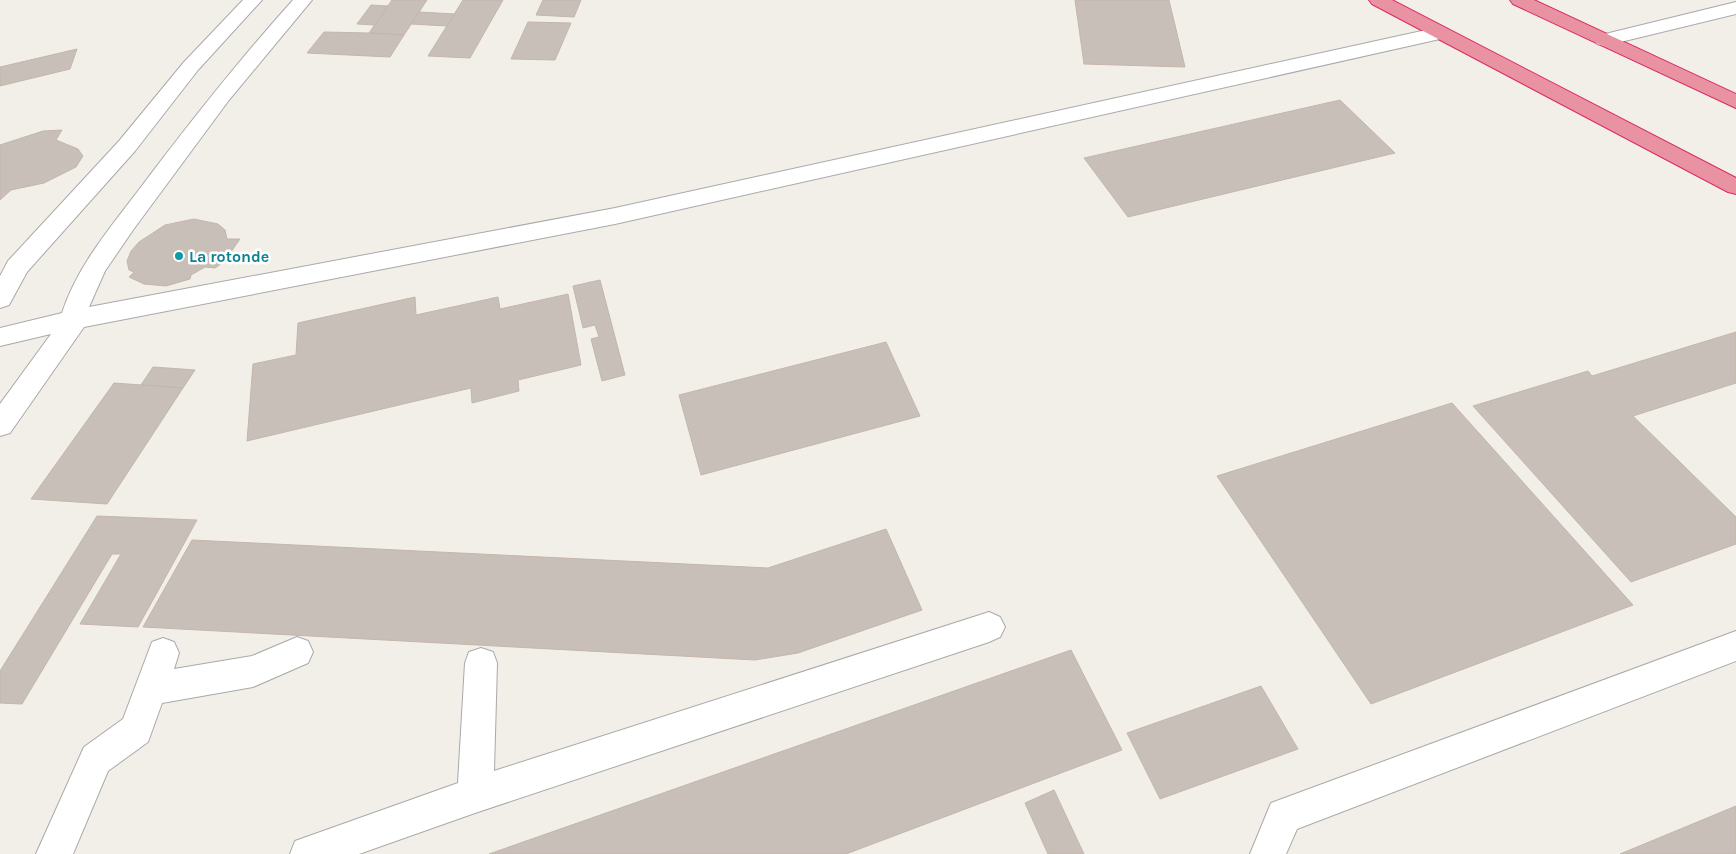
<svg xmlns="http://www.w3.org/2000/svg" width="1736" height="854" font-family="Karla,sans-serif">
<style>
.building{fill:#c7bfb8;stroke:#c4b6ab}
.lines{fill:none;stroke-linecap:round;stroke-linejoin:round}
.minor-casing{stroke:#a9a9a9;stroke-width:2}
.highway-casing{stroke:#dc2a67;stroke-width:2}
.minor{fill:#fff;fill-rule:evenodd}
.highway{fill:#e892a2;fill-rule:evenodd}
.culture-dot{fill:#0f9aa8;stroke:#fff;stroke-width:2}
.labels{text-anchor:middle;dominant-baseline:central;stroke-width:5;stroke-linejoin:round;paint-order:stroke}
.culture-label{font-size:16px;font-weight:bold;fill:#0d838f;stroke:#fff;text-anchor:start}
</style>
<rect width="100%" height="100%" fill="#f2efe9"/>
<!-- building -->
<g class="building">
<path d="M 392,0 L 427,0 L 404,35 L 369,33 Z"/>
<path d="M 463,0 L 503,0 L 470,58 L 428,56 Z"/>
<path d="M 543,0 L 581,0 L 574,17 L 536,15 Z"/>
<path d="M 1075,0 L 1169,0 L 1185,67 L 1084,64 Z"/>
<path d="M 371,5 L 388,6 L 375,25 L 357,24 Z"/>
<path d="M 419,12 L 455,14 L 447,26 L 411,24 Z"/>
<path d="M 528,22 L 571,23 L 555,60 L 511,59 Z"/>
<path d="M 324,32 L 369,33 L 404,35 L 390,57 L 307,53 Z"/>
<path d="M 77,49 L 70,69 L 0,86 L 0,67 Z"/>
<path d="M 1340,100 L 1395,153 L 1128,217 L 1084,158 Z"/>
<path d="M 62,130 L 56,140 L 78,149 L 83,156 L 76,167 L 44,183 L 11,190 L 0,200 L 0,145 L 43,131 Z"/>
<path d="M 194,219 L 218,224 L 225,230 L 227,239 L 240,239 L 224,262 L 215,268 L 205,267 L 191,275 L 190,279 L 166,286 L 144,284 L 129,277 L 134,272 L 129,270 L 127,261 L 131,251 L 139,242 L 165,225 Z"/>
<path d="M 600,280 L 625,375 L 602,381 L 591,339 L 599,337 L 595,325 L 583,328 L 573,286 Z"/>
<path d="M 568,294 L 581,365 L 518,380 L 519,391 L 472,403 L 471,388 L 247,441 L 253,364 L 296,355 L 298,323 L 415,297 L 416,315 L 498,297 L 500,309 Z"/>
<path d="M 1736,332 L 1736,383 L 1633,416 L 1736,517 L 1736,544 L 1631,582 L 1473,406 L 1588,371 L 1592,376 Z"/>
<path d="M 886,342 L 920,416 L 701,475 L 679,395 Z"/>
<path d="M 153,367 L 195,370 L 183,388 L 141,385 Z"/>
<path d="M 114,383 L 183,388 L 107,504 L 31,499 Z"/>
<path d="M 1452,403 L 1633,605 L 1371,704 L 1217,476 Z"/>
<path d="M 97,516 L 197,520 L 138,627 L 80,624 L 121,554 L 112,554 L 22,704 L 0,703 L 0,671 Z"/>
<path d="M 886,529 L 922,610 L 798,653 L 755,660 L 143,627 L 192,540 L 768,568 Z"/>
<path d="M 1071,650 L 1122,750 L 846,854 L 489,854 Z"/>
<path d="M 1261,686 L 1298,749 L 1160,799 L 1127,733 Z"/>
<path d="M 1054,790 L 1084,854 L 1048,854 L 1025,803 Z"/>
<path d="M 1736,806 L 1736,854 L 1620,854 Z"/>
</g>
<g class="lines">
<defs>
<g id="minor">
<path d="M 243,0 L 262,0 L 198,70 L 135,151 L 27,272 L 9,305 L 0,308 L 0,276 L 8,261 L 119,141 L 184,62 Z"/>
<path d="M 293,0 L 312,0 L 229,100 L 133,230 L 105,271 L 89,307 L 615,208 L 1440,27 L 1447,29 L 1450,33 L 1447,37 L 1440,39 L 615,224 L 84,327 L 10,433 L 0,436 L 0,404 L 51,334 L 0,346 L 0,328 L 62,313 C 77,267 109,229 138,191 C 187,126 238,61 293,0 Z"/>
<path d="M 1736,2 L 1736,14 L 1604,46 L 1597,44 L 1594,40 L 1597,36 Z"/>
<path d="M 989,612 L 1000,617 L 1005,627 L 1000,637 L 989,642 L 475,813 L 359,854 L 290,854 L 295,841 L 458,783 L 465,663 L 469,652 L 481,648 L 493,652 L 497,663 L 494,771 Z"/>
<path d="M 1736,631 L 1736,661 L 1297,829 L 1286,854 L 1250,854 L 1271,803 Z"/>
<path d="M 297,637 L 308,641 L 313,652 L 308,663 L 253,687 L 162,703 L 148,742 L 108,771 L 73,854 L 36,854 L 84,747 L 123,719 L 152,642 L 163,638 L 174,642 L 179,653 L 174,669 L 252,656 Z"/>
</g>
<g id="highway">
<path d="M 1369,0 L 1392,0 L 1736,178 L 1736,194 L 1728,192 L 1372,4 Z"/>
<path d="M 1510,0 L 1534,0 L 1736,94 L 1736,108 L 1513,4 Z"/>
</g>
</defs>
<!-- minor casing -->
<use href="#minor" class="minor-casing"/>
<!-- highway casing -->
<use href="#highway" class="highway-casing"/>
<!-- minor -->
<use href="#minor" class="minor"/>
<!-- highway -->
<use href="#highway" class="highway"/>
</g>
<!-- markers -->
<circle class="culture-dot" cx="179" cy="256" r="5"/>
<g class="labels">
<!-- culture labels -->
<g class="culture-label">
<text x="189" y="256">La rotonde</text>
</g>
</g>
</svg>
